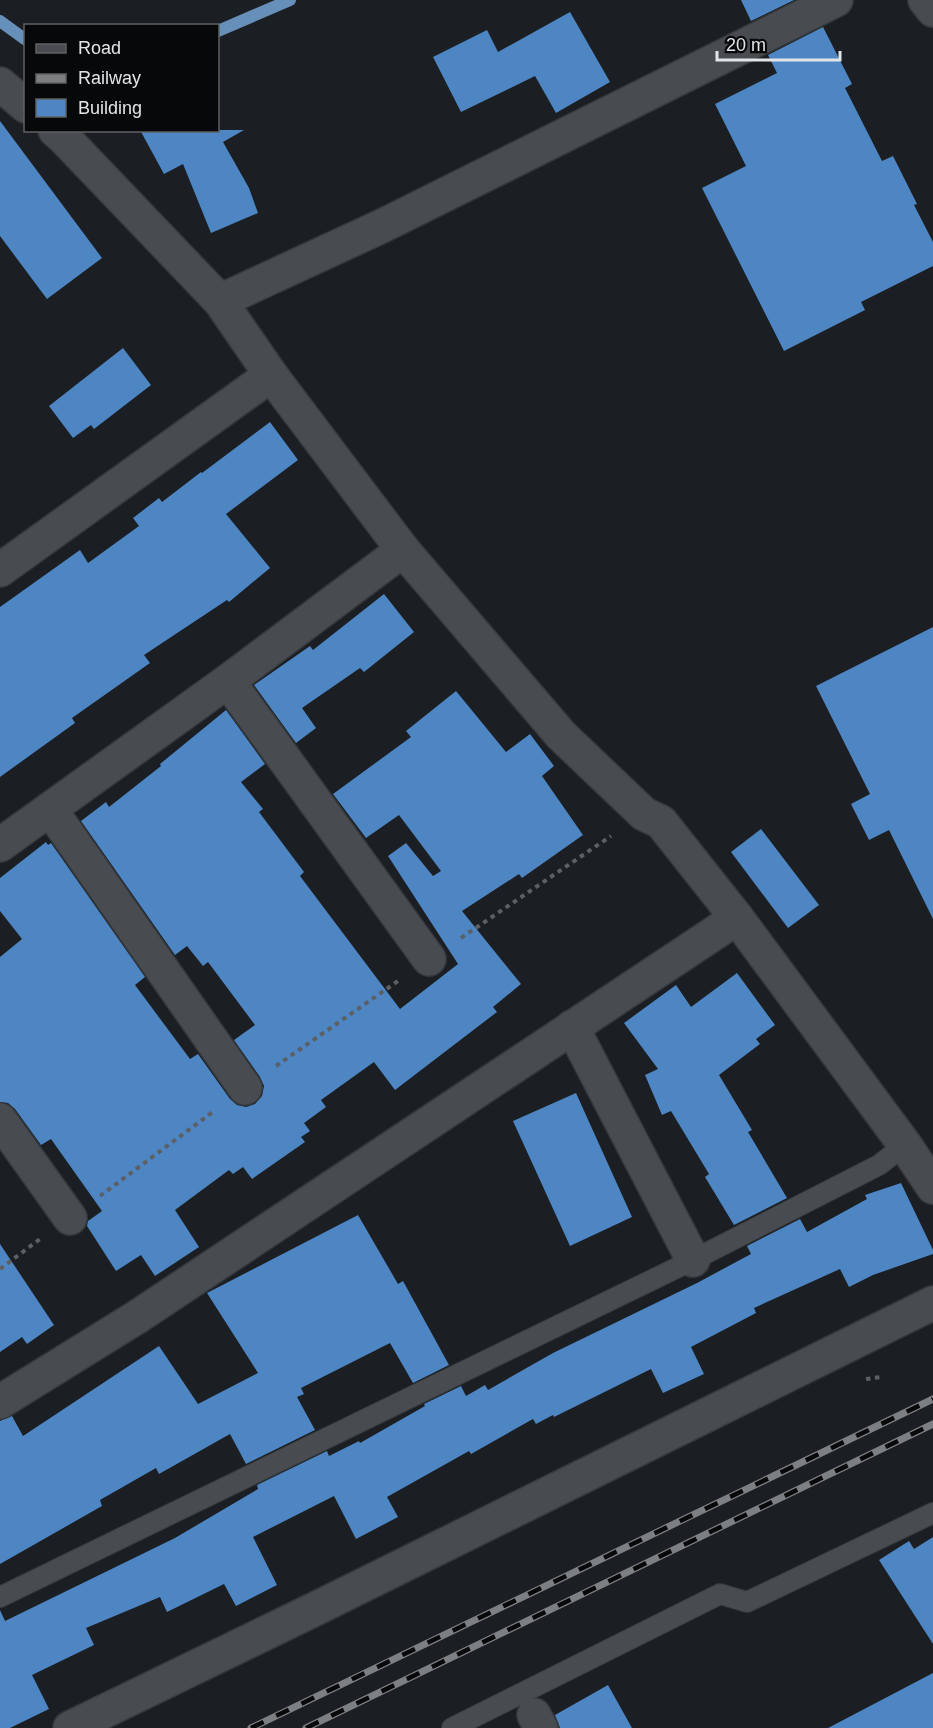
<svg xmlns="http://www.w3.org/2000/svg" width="933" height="1728" font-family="Arial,sans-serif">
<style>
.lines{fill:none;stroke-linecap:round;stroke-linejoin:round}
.stream{stroke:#668fb9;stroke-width:12}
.building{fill:#4d86c3}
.lane-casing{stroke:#36393c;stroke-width:22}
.street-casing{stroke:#36393c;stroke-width:36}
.path{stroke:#5c5f63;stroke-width:4;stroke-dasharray:4.5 4.5;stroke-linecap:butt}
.lane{stroke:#484c51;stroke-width:20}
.street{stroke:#484c51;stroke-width:33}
.rail-casing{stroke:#7d8083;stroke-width:7}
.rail{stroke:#07080a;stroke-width:4.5;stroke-dasharray:14;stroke-linecap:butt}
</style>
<rect width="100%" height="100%" fill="#1b1e22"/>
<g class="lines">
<!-- stream -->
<g class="stream">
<path d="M 0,21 L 26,40"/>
<path d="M 218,31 L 290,0"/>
</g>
</g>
<!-- building -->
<g class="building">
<path d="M 741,0 L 794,0 L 751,21 Z"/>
<path d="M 570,12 L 610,82 L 556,113 L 535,76 L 461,112 L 433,57 L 487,30 L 498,52 Z"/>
<path d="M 823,27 L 852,84 L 845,88 L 882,161 L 893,156 L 917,204 L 914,205 L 933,242 L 933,266 L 861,302 L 865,310 L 784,351 L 702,188 L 746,166 L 715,104 L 777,73 L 768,55 Z"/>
<path d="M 0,121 L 102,258 L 47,299 L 0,236 Z"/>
<path d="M 140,130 L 244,130 L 223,142 L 249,188 L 258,213 L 211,233 L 183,164 L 164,174 Z"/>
<path d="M 123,348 L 151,385 L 94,429 L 91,425 L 73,438 L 49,406 Z"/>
<path d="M 270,422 L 298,460 L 226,514 L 270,568 L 229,602 L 227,600 L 144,655 L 150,663 L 72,718 L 75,723 L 0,777 L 0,607 L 80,550 L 88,563 L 139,526 L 133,518 L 159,498 L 162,502 L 201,472 L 202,473 Z"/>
<path d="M 384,594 L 414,632 L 364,672 L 360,668 L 302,708 L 316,728 L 296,743 L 254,685 L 310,646 L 313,650 Z"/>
<path d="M 933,627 L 933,919 L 889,830 L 869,840 L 851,804 L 870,794 L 816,686 Z"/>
<path d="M 456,691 L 506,752 L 530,734 L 554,766 L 542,776 L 583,835 L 522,878 L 519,874 L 462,911 L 521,984 L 493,1007 L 497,1012 L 395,1090 L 374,1062 L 321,1100 L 326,1107 L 304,1123 L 310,1131 L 301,1137 L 305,1142 L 252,1179 L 243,1167 L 233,1174 L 229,1170 L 175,1210 L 199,1247 L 155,1276 L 141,1255 L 116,1271 L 87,1226 L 88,1221 L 102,1211 L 51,1139 L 41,1145 L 15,1109 L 8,1103 L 0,1102 L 0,957 L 22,939 L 0,911 L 0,878 L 46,842 L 48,845 L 51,843 L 145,977 L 135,985 L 190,1059 L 198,1054 L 230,1099 L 237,1105 L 246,1107 L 255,1104 L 262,1096 L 264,1086 L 260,1077 L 234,1040 L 255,1025 L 208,962 L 203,966 L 187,946 L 175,955 L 81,821 L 106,802 L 109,807 L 161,766 L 160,764 L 226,710 L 265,764 L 241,782 L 263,809 L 259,812 L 304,872 L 300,876 L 400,1009 L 458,964 L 388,856 L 406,843 L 433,876 L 441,871 L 399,815 L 366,838 L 333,794 L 411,737 L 406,731 Z"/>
<path d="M 761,829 L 819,905 L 788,928 L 731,852 Z"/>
<path d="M 737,973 L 775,1025 L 756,1039 L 760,1044 L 719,1075 L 752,1130 L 748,1132 L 787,1198 L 734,1225 L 705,1177 L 709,1174 L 671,1111 L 662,1115 L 645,1075 L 658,1069 L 624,1023 L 676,985 L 691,1007 Z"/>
<path d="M 576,1093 L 632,1217 L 570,1246 L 513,1121 Z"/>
<path d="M 901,1183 L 933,1250 L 933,1254 L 873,1275 L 849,1287 L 840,1269 L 754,1308 L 756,1313 L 691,1347 L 704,1374 L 663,1393 L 651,1369 L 554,1417 L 553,1415 L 536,1424 L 533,1419 L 471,1454 L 469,1451 L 387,1497 L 398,1517 L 356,1539 L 334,1496 L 253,1537 L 277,1585 L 236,1606 L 224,1584 L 167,1612 L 160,1597 L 86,1628 L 94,1645 L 32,1675 L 49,1709 L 10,1728 L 0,1728 L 0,1610 L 5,1621 L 175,1538 L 258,1489 L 257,1485 L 327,1451 L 329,1456 L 359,1441 L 360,1443 L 425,1406 L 424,1404 L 461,1386 L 466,1396 L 485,1385 L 488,1390 L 553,1353 L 697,1283 L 751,1254 L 747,1246 L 800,1219 L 807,1232 L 867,1199 L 865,1195 Z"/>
<path d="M 358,1215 L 398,1284 L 403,1281 L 449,1365 L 413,1383 L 390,1343 L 301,1388 L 304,1394 L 297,1397 L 315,1430 L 246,1464 L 230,1434 L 159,1474 L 156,1468 L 100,1500 L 102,1506 L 0,1564 L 0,1421 L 12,1416 L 23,1436 L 159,1346 L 198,1404 L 258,1373 L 207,1293 Z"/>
<path d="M 0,1244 L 54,1325 L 27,1344 L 22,1337 L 0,1352 Z"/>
<path d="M 933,1537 L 933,1644 L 879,1560 L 909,1541 L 914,1549 Z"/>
<path d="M 933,1673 L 933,1728 L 828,1728 Z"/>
<path d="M 608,1685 L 632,1728 L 560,1728 L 555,1715 Z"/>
</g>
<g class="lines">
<defs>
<g id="lane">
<path d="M 0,1597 L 693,1260 L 879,1165 L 905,1145"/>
<path d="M 452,1728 L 720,1594 L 747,1602 L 933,1513"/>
</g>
<g id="street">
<path d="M 925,0 L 933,10"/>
<path d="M 0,84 L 26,106"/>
<path d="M 55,130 L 66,140 L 220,301 L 271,375 L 403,550 L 561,735 L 644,814 L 661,822 L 737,918 L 905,1145 L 933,1187"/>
<path d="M 220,301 L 382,226 L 836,0"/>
<path d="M 0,570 L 271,375"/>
<path d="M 228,681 L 429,959"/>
<path d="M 50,809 L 245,1088"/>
<path d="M 0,845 L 228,681 L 403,550"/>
<path d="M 572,1027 L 693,1260"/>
<path d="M 0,1120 L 70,1218"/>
<path d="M 0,1402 L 137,1317 L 737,918"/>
<path d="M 534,1715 L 541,1728"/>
<path d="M 70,1728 L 315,1609 L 933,1303"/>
</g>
</defs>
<!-- lane casing -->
<use href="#lane" class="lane-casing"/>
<!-- street casing -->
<use href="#street" class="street-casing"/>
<!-- path -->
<g class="path">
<path d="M 461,938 L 611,836"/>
<path d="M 276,1066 L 398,981"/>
<path d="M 100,1196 L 214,1111"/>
<path d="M 0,1269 L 40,1239"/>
<path d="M 866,1379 L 881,1377"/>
</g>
<!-- lane -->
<use href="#lane" class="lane"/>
<!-- street -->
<use href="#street" class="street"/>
<defs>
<g id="rail">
<path d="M 251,1728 L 933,1399"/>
<path d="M 306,1728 L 933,1424"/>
</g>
</defs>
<!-- rail casing -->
<use href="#rail" class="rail-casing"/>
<!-- rail -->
<use href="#rail" class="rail"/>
</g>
<!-- legend -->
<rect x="24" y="24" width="195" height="108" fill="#07080a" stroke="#5f6063" stroke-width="1.5"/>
<rect x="36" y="44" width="30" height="9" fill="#484c51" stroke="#5f6063" stroke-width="1.5"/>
<text x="78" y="54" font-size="18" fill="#e2e5e8">Road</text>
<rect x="36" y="74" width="30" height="9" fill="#7d8083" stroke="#5f6063" stroke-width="1.5"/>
<text x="78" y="84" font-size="18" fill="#e2e5e8">Railway</text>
<rect x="36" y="99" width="30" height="18" fill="#4d86c3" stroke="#5f6063" stroke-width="1.5"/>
<text x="78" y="114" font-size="18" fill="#e2e5e8">Building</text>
<!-- scale -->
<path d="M717 51v9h123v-9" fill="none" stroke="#e2e5e8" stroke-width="3"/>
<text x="726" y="51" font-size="18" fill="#e2e5e8" stroke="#07080a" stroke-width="4.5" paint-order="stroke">20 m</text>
</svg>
